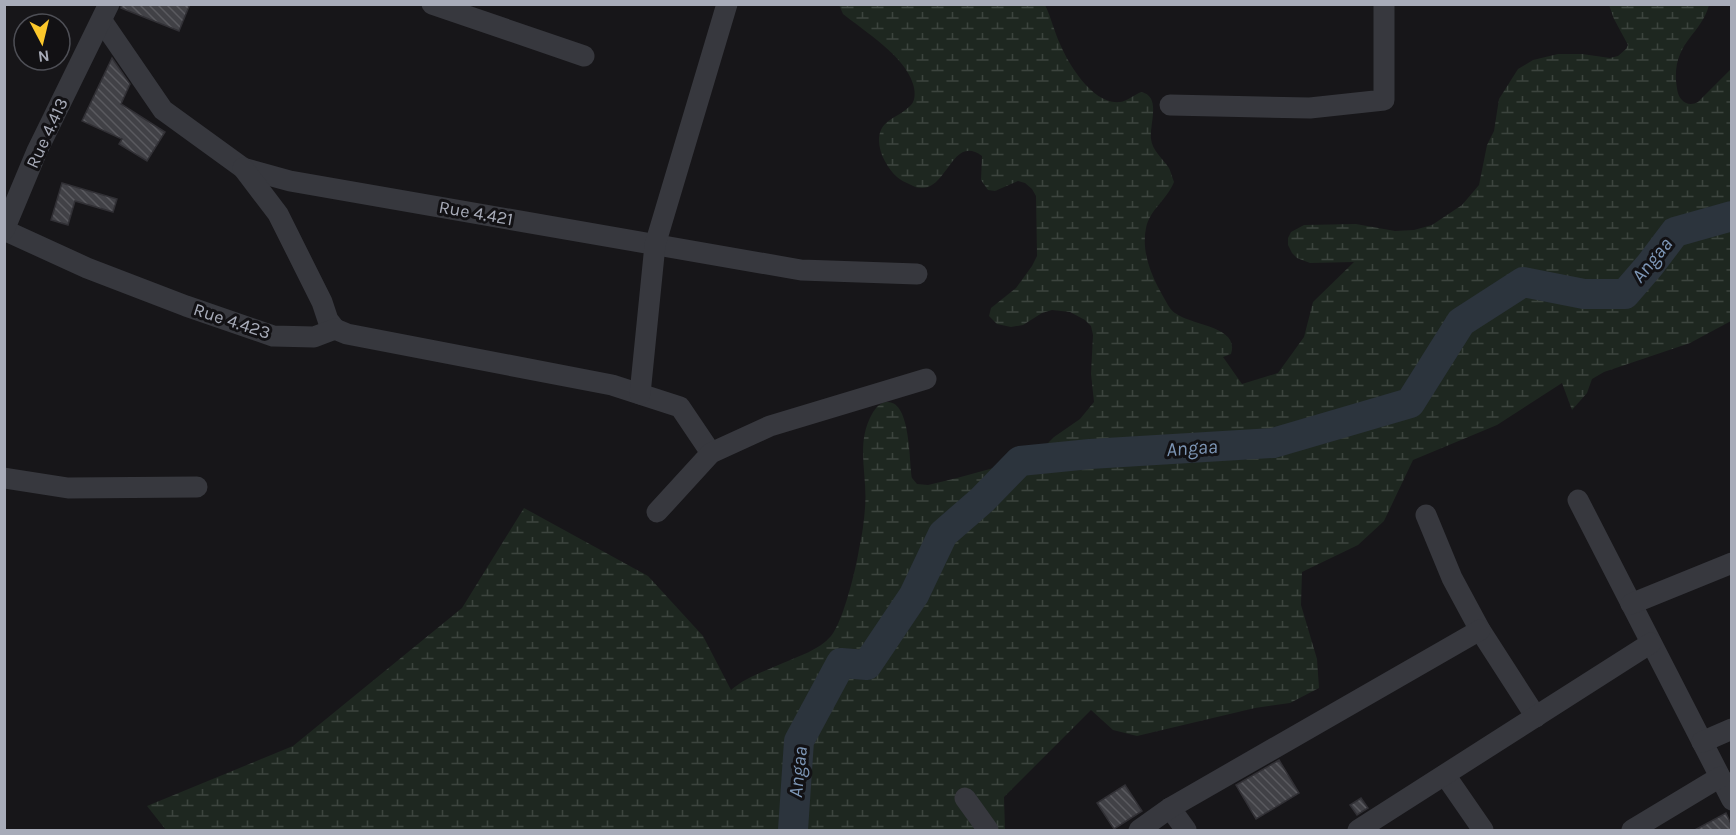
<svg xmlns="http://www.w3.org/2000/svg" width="1736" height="835" font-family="Karla,sans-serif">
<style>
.wetland{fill:url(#wetland-marsh)}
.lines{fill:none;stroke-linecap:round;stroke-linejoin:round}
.river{stroke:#2c343d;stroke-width:30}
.building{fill:url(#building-back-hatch);stroke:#313035;stroke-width:1.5}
.minor{stroke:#37383e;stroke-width:21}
.labels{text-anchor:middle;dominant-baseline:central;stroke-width:6;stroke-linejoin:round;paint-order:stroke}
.street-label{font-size:18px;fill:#a8acb9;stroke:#121114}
.water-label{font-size:20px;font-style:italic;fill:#7d96b6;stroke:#121114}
</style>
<defs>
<pattern id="wetland-marsh" width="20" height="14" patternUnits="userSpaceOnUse" patternTransform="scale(1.5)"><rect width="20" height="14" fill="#1e2720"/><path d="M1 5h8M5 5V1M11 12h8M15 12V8" fill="none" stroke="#3c443e"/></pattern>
<pattern id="building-back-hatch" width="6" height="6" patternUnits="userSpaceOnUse" patternTransform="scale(1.5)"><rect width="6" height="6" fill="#414146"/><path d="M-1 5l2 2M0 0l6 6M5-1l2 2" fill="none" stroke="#5a5a5f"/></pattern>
</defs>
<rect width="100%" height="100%" fill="#171619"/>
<!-- wetland -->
<path class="wetland" d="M 839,5 L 1045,5 C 1051,17 1054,31 1060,44 C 1069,65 1093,105 1120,102 C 1127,101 1134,95 1141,92 C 1162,96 1149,125 1151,139 C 1152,150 1163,159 1169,168 C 1171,172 1172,177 1174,182 C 1167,200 1150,209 1146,228 C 1141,253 1152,277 1164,298 C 1167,303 1170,310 1175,313 C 1192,326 1240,326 1231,354 L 1223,357 L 1242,384 L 1278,373 L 1304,337 L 1313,302 L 1354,262 L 1310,263 L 1297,258 L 1292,253 L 1288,245 L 1288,238 L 1291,232 L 1304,225 L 1356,224 L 1395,231 L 1414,230 L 1432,225 L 1462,205 L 1479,185 L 1487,145 L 1494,131 L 1499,99 L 1518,69 L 1533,60 L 1558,54 L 1582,54 L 1610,58 L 1618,56 L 1626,49 L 1628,45 L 1614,19 L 1609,5 L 1709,5 C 1701,35 1674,41 1676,81 C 1677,87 1677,94 1681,99 C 1686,105 1692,105 1698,102 L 1731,69 L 1731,321 L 1690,343 L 1604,372 L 1592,379 L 1587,393 L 1572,410 L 1562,383 L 1497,425 L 1413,460 L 1384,521 L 1358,545 L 1302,572 L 1301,605 L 1317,659 L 1319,688 L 1290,703 L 1255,708 L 1137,736 L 1113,730 L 1091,710 L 1004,797 L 1005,830 L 166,830 L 147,806 L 293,746 L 462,608 L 524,508 L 648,576 L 703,636 L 731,690 C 746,677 765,671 783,663 C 799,656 819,650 831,636 C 843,622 856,569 859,549 C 862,536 864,522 865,508 C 868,476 855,444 872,414 C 875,409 879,403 886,402 C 911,399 909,461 912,478 L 917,484 L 928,485 L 957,478 L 1034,457 L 1054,437 L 1080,419 L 1094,402 L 1091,374 L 1093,335 L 1091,326 L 1085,320 L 1070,312 L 1052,310 L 1042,313 L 1023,325 L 1011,327 L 997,324 L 989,316 L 991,308 L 1016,288 L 1032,266 L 1037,256 L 1036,196 L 1032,189 L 1025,183 L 1018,181 L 995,191 L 988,190 L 981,180 L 982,156 C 948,131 947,206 909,184 C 905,182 900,180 897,177 C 884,165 871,139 885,124 C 892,117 904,113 911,105 C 916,100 915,90 913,84 C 905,56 864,31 843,14 Z"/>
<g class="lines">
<!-- river -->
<path class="river" d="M 793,830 L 799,741 L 841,663 L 867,665 L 914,595 L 943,534 L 982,500 L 1020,461 L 1090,454 L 1273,443 L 1410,403 L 1461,322 L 1523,282 L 1584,294 L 1625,294 L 1650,265 L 1675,232 L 1732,216"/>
</g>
<!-- building -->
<g class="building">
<path d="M 122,4 L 190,4 L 179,31 L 121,8 Z"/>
<path d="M 112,58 L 130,84 L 121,104 L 165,132 L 147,161 L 119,144 L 122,139 L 82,121 Z"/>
<path d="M 62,183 L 117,199 L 113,212 L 75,201 L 68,225 L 51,220 Z"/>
<path d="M 1279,760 L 1299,793 L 1256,819 L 1236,785 Z"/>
<path d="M 1125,785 L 1142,811 L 1114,829 L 1097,803 Z"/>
<path d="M 1361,798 L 1368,808 L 1357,815 L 1350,805 Z"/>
<path d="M 1726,813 L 1731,824 L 1731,831 L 1693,831 Z"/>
</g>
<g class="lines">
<!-- minor -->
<g class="minor">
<path d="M 432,4 L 584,56"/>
<path d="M 102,21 L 163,110 L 243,168 L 290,181 L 801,270 L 917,274"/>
<path d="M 1170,105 L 1310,108 L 1384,100 L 1384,4"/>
<path d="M 243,168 L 278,214 L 322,302 L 328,320 L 335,329"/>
<path d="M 4,230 L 87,268 L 186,306 L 273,336 L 314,337 L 335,329 L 347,334 L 612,385 L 680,407 L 711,453"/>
<path d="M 4,230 L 37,151 L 109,4"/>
<path d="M 640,394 L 655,245 L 727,4"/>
<path d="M 4,478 L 68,488 L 197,487"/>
<path d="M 1578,500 L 1732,800"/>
<path d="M 657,512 L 711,453 L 770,426 L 926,379"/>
<path d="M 1426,515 L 1452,578 L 1480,630 L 1536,717"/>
<path d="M 1631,604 L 1732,563"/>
<path d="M 1702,742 L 1732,729"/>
<path d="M 1445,775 L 1483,830"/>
<path d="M 965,798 L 988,830"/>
<path d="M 1170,808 L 1186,830"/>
<path d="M 1139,830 L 1170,808 L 1480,630"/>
<path d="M 1358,830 L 1651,643"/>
<path d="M 1632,830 L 1720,777"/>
</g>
</g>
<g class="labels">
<!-- street labels -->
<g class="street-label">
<text transform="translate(47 133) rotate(-65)">Rue 4.413</text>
<text transform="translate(476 213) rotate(10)">Rue 4.421</text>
<text transform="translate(232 321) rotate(18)">Rue 4.423</text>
</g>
<!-- water labels -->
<g class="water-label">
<text transform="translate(1652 260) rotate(-51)">Angaa</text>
<text transform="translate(1192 448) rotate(-4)">Angaa</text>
<text transform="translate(798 772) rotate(-84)">Angaa</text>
</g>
</g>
<!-- border -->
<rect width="1736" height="835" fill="none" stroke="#a8acb9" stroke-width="12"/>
<!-- north arrow -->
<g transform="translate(42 42) rotate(173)"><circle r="28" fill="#121114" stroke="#4e4f56" stroke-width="1.5"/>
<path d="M0-4.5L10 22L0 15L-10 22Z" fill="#fcc82b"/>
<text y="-9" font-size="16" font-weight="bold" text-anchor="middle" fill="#a8acb9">N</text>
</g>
</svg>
